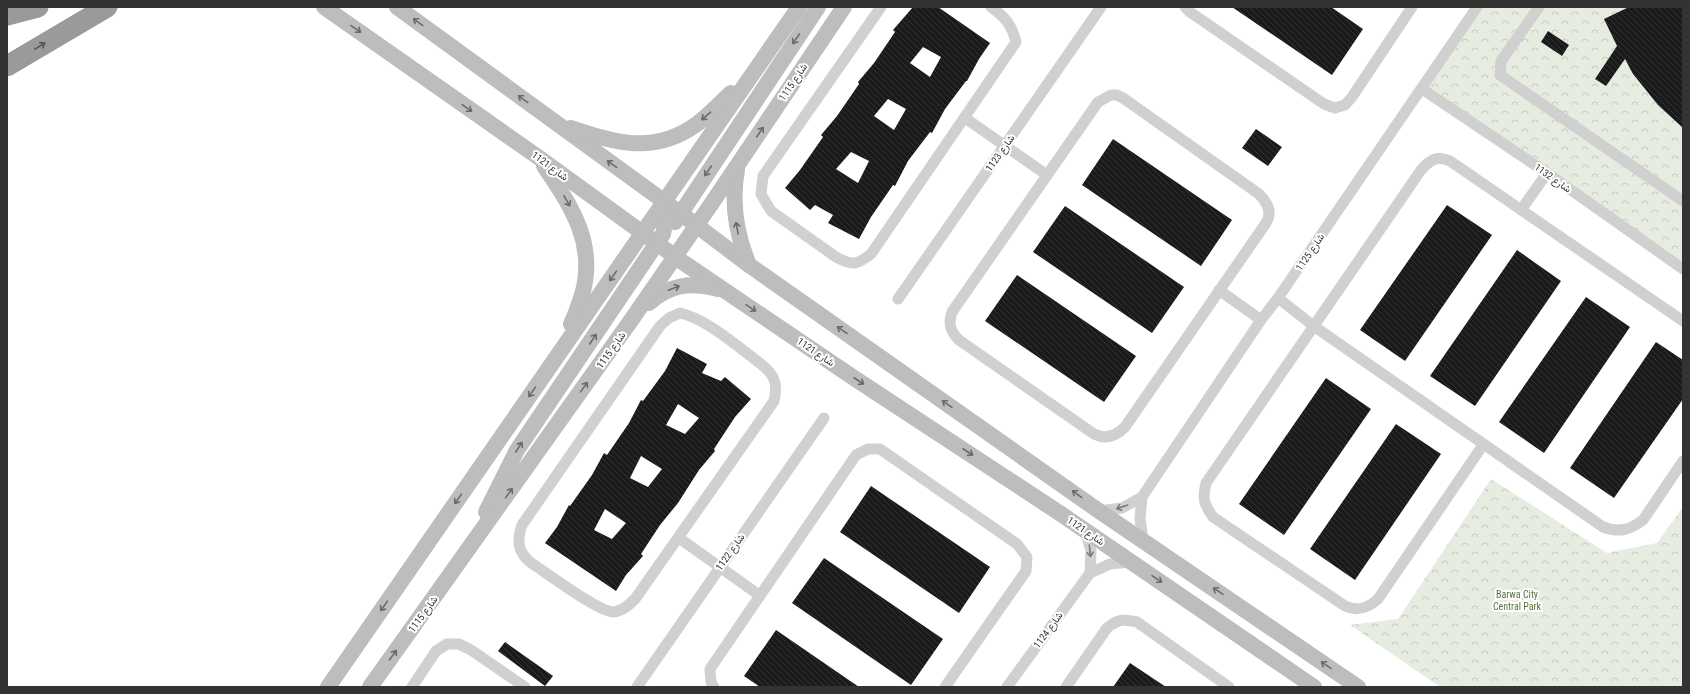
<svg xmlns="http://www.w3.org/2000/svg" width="1690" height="694" font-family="'Roboto Condensed',Vazirmatn,sans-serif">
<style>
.forest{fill:url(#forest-crowns)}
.building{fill:url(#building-back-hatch);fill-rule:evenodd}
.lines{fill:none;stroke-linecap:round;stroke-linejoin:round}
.street{stroke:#d0d0d0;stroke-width:11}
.secondary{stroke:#bdbdbd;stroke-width:16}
.highway{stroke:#9a9a9a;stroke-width:21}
.oneway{stroke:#6a6a6a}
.oneway2{stroke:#525252}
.oneway3{stroke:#7a7a7a}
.labels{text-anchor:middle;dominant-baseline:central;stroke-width:4;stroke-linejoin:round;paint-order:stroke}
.street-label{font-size:10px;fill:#333;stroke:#fff}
.park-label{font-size:10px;fill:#56703f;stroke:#fff}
</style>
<defs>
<pattern id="forest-crowns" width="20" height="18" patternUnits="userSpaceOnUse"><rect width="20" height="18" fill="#e6ecdf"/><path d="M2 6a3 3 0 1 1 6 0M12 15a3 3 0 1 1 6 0" fill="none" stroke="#c6cbc0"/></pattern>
<pattern id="building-back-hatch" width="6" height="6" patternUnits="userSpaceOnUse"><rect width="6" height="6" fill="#1a1a1a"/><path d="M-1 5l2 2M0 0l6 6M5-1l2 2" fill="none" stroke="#333"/></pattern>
</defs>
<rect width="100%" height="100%" fill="#fff"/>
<!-- forest -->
<g class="forest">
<path d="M 1482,7 L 1683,7 L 1683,263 L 1422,89 Z"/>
<path d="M 1491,479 L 1607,553 L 1657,543 L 1683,507 L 1683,687 L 1440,687 L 1350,625 L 1398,619 Z"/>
</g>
<!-- building -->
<g class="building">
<path d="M 913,7 L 938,7 L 990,43 L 979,59 L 967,81 L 966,81 L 945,109 L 932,133 L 930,132 L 908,161 L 895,186 L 893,185 L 871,217 L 859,239 L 828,223 L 833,215 L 815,205 L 810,210 L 785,188 L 800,170 L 823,137 L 821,135 L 837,116 L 859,84 L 858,82 L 874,63 L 895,32 L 893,30 ZM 923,47 L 941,57 L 930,77 L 910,63 ZM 888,99 L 906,109 L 894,130 L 874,116 ZM 851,152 L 869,161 L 858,183 L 836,169 Z"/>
<path d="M 1232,7 L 1331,7 L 1363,29 L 1332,75 Z"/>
<path d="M 1629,7 L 1683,7 L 1683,128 L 1658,105 L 1633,74 L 1625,59 L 1606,86 L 1595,79 L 1617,46 L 1604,19 Z"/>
<path d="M 1548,31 L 1569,45 L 1562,56 L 1541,42 Z"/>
<path d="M 1256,129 L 1282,147 L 1268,166 L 1242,148 Z"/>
<path d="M 1113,139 L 1232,220 L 1201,266 L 1082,185 Z"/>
<path d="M 1447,205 L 1492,235 L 1405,361 L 1360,330 Z"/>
<path d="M 1065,206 L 1184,287 L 1152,333 L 1033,252 Z"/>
<path d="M 1517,250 L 1561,281 L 1475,406 L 1430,376 Z"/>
<path d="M 1017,275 L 1136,356 L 1104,402 L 985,321 Z"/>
<path d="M 1586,297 L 1630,327 L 1544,453 L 1499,422 Z"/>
<path d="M 1656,342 L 1683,360 L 1683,399 L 1614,498 L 1570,468 Z"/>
<path d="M 677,348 L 707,364 L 702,373 L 721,381 L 725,377 L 751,399 L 735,417 L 714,449 L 715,451 L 699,470 L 678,503 L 660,525 L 641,554 L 643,556 L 626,575 L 616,591 L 545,543 L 557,527 L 569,505 L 570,506 L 592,475 L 604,453 L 607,455 L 629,423 L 641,400 L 643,401 L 665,371 ZM 678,404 L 699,418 L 685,434 L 666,425 ZM 641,456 L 662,469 L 648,487 L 630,478 ZM 605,509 L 626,523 L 612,539 L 594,530 Z"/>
<path d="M 1326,378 L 1371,409 L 1284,535 L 1239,504 Z"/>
<path d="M 1396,424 L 1441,454 L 1355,580 L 1310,549 Z"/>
<path d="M 871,486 L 990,567 L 959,613 L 840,532 Z"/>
<path d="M 824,558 L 943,639 L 911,685 L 792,603 Z"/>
<path d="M 776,630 L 859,687 L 760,687 L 744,676 Z"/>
<path d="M 505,642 L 553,676 L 545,686 L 498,651 Z"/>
<path d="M 1130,663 L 1166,687 L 1113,687 Z"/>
</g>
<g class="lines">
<!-- street -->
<g class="street">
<path d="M 881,7 L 763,176 L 761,194 L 771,211 L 836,257 C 852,266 857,265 871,254 L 1016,42 C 1012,25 1005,17 991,7"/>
<path d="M 1185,7 L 1190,12 L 1324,104 L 1335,108 L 1345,105 L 1352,97 L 1412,7"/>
<path d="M 1539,7 L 1501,61 L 1500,75 L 1683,201"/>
<path d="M 1422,89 L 1547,173 L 1683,269"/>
<path d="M 1111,95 L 1117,95 L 1123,98 L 1259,194 C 1267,202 1273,212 1266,223 L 1125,427 C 1116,436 1106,440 1094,434 L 959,340 C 950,331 948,323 952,312 L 1098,102 Z"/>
<path d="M 965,118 L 1047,175"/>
<path d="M 1521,210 L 1547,173"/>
<path d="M 1219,290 L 1261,320"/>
<path d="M 1278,298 L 1315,327 L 1603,527 C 1619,533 1630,530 1643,520 L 1683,461"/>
<path d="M 898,299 L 1101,7"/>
<path d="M 680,313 C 707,319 738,347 761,364 C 775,375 778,384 774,401 L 635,599 C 630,604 623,611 614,612 C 600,613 545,572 530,562 C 517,551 517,540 522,525 L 660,326 L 669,318 Z"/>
<path d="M 1483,445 L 1378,599 C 1368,608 1358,612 1345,606 L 1213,517 C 1204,504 1202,499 1206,483 L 1421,170 C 1430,160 1437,155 1450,161 L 1683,321"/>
<path d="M 1142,497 L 1140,518 L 1143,541"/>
<path d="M 1099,511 L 1122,508 L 1142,497 L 1261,320 L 1278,298 L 1477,7"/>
<path d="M 1085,530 L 1091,551 L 1090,573"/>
<path d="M 679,538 L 759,595"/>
<path d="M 412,687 L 436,651 L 447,644 L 459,644 L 471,650 L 525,687"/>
<path d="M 637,687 L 824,418"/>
<path d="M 714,687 L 711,682 L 710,669 L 856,455 L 868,449 L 880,449 L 1017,544 L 1027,557 L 1026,571 L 945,687"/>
<path d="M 1007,687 L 1090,573 L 1110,564 L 1131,562"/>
<path d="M 1066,687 L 1107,628 C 1118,619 1123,619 1137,622 L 1229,687"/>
</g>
<!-- secondary -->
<g class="secondary">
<path d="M 324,7 L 538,157 L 684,263 L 854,378 L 1061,514 L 1314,687"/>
<path d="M 397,7 L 680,213 L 749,265 L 1099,511 L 1358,687"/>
<path d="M 571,128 C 616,143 654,155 697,124 C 709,115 720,103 731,93"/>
<path d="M 544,166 C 572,207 598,246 581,298 C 578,307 575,316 571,324"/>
<path d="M 737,170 C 731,203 736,234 749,265"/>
<path d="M 675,222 L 818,7"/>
<path d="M 649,303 C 671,284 690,282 718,289"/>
<path d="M 486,512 L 517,450 L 663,234 L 667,214 L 665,202"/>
<path d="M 328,687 L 799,7"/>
<path d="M 370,687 L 632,319 L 714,200 L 844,7"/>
</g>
<!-- highway -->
<g class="highway">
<path d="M 7,15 L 38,7"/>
<path d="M 7,66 L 107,7"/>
</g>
</g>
<!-- one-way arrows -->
<defs><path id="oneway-shaft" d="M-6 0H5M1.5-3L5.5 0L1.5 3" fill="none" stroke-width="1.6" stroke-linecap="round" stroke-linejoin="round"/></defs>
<g class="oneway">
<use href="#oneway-shaft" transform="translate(418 22) rotate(-144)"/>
<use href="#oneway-shaft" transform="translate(356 29) rotate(35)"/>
<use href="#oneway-shaft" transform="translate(796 39) rotate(124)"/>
<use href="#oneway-shaft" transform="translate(523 99) rotate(-144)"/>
<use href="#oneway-shaft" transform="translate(467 108) rotate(35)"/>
<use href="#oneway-shaft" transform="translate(706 116) rotate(139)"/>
<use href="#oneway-shaft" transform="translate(760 132) rotate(-56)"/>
<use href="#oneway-shaft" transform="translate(612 164) rotate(-144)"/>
<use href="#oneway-shaft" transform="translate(708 171) rotate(124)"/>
<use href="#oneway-shaft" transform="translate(567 201) rotate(60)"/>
<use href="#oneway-shaft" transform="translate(737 228) rotate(-101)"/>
<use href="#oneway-shaft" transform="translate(613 276) rotate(125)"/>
<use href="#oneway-shaft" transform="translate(674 288) rotate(-22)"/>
<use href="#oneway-shaft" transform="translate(751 308) rotate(34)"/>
<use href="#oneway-shaft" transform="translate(842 330) rotate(-145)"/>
<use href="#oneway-shaft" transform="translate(593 339) rotate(-56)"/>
<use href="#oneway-shaft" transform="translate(859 381) rotate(33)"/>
<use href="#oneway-shaft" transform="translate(584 387) rotate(-55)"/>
<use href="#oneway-shaft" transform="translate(532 392) rotate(125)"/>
<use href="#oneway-shaft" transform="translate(947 404) rotate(-145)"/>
<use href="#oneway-shaft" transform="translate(519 447) rotate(-57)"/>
<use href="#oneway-shaft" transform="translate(968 452) rotate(33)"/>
<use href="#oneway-shaft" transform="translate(509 493) rotate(-55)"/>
<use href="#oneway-shaft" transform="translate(1077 494) rotate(-144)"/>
<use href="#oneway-shaft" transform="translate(458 499) rotate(125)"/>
<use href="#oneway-shaft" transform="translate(1157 579) rotate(34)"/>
<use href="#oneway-shaft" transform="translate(1218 591) rotate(-146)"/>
<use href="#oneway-shaft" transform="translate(384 606) rotate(125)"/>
<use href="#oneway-shaft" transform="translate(393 655) rotate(-54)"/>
<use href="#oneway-shaft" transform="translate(1326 665) rotate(-146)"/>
</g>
<use class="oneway2" href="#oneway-shaft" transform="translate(40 46) rotate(-31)"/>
<g class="oneway3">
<use href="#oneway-shaft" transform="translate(1122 507) rotate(161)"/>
<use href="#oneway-shaft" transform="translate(1090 551) rotate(83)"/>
</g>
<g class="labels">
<!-- street labels -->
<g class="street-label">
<text transform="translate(793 82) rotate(-56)">شارع 1115</text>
<text transform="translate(1000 153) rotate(-55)">شارع 1123</text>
<text transform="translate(550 166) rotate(36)">شارع 1121</text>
<text transform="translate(1553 178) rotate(35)">شارع 1132</text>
<text transform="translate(1310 252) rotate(-56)">شارع 1125</text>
<text transform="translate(611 350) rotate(-55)">شارع 1115</text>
<text transform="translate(816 352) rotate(34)">شارع 1121</text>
<text transform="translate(1086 531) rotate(34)">شارع 1121</text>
<text transform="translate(730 552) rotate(-55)">شارع 1122</text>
<text transform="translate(423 614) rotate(-54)">شارع 1115</text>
<text transform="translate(1048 630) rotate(-54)">شارع 1124</text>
</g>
<!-- park labels -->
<g class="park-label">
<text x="1517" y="594">Barwa City<tspan x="1517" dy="12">Central Park</tspan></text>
</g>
</g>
<!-- border -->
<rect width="1690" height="694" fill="none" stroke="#333333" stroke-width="16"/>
</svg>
